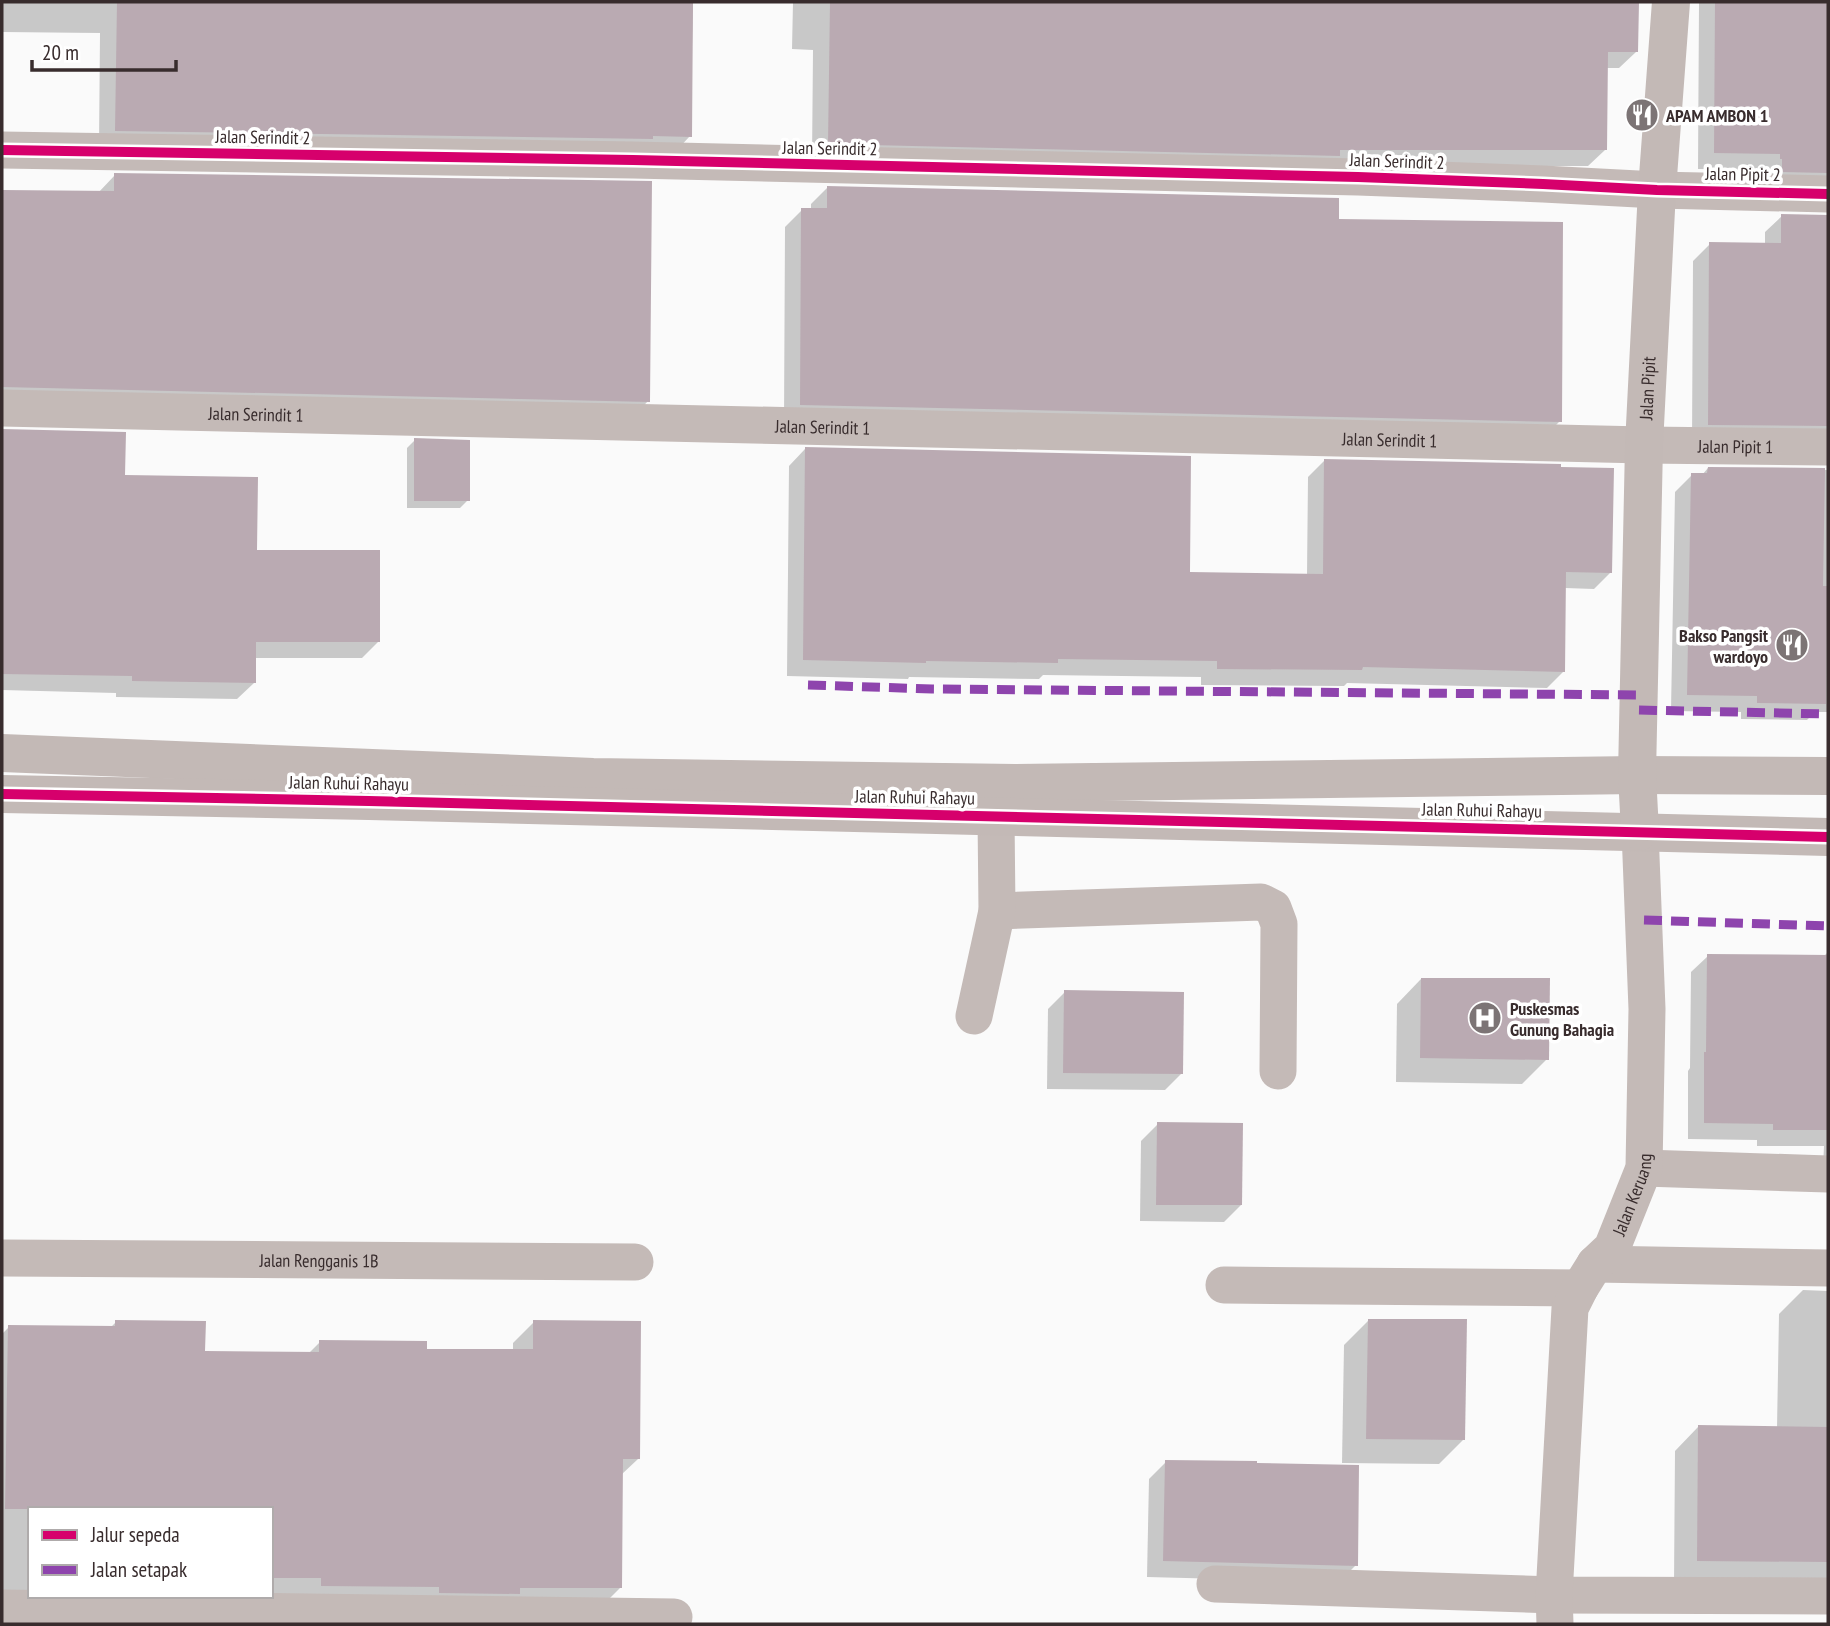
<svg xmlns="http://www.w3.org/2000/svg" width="1830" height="1626" font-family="'PT Sans Narrow',sans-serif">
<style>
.shadow{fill:#0003}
.building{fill:#baaab2}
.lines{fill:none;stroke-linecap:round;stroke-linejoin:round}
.street{stroke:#c4bab7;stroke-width:37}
.secondary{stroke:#c3b9b6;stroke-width:38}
.quiet{stroke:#8e44ad;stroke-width:9;stroke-dasharray:18 9;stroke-linecap:butt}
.cycleway-casing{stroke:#fff;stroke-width:15}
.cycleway{stroke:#d6006c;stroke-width:10}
.labels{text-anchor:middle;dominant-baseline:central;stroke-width:7;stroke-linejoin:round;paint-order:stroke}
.poi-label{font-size:18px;font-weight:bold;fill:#382c2d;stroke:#fff;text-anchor:start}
.street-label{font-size:18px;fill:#382c2d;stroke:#fff}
</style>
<rect width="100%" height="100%" fill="#fafafa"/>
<!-- shadow -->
<g class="shadow">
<path d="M 2,2 L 693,2 L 690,136 L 674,153 L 99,147 L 100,33 L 2,32 Z"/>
<path d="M 793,2 L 1637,2 L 1636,52 L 1619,68 L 1606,68 L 1605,150 L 1588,166 L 1326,166 L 812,160 L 813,50 L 792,49 Z"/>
<path d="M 1699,2 L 1828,2 L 1828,199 L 1764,175 L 1764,170 L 1698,169 Z"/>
<path d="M 115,175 L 648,401 L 632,418 L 2,403 L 2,192 L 98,193 Z"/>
<path d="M 828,187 L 1337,220 L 1560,421 L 1543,438 L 784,421 L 785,227 L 802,210 L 811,210 L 811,204 Z"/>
<path d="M 1782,216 L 1828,217 L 1828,452 L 1692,441 L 1693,261 L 1710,244 L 1765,245 L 1765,232 Z"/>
<path d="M 2,431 L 124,434 L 124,476 L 255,552 L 378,642 L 362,658 L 254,658 L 254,683 L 237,699 L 116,697 L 116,693 L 2,690 Z"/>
<path d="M 415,440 L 468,500 L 460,508 L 407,508 L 407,448 Z"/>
<path d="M 805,449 L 1189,574 L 1307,575 L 1308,477 L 1324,461 L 1611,572 L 1594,589 L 1565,588 L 1564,671 L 1547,688 L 1347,683 L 1344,686 L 1201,685 L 1201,677 L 1043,675 L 1039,679 L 909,677 L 908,679 L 787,676 L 789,466 Z"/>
<path d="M 1708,468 L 1828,470 L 1828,712 L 1815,712 L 1807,720 L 1741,719 L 1741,712 L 1671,711 L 1675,492 L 1692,475 L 1702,475 Z"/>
<path d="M 1828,952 L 1828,1168 L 1823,1168 L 1824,1146 L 1757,1146 L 1757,1140 L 1688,1139 L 1688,1071 L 1690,1068 L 1691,972 L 1708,956 L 1823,957 Z"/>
<path d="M 1421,979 L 1547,1059 L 1522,1084 L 1396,1082 L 1397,1004 Z"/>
<path d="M 1065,992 L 1182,1073 L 1165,1090 L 1047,1089 L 1048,1009 Z"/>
<path d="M 1158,1124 L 1241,1205 L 1224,1222 L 1140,1221 L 1141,1141 Z"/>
<path d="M 1803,1290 L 1828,1291 L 1828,1585 L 1674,1584 L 1675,1451 L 1698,1427 L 1777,1428 L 1779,1314 Z"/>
<path d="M 1369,1320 L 1463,1440 L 1439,1464 L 1342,1463 L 1344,1345 Z"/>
<path d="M 116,1322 L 204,1353 L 308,1354 L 320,1342 L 425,1351 L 513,1351 L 513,1343 L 534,1322 L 638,1459 L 621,1475 L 620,1588 L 599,1609 L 271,1596 L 271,1509 L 30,1509 L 30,1592 L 2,1591 L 2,1334 L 9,1327 L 110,1328 Z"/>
<path d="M 1166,1462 L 1356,1565 L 1339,1582 L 1147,1577 L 1149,1479 Z"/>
</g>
<!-- building -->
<g class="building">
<path d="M 117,2 L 693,2 L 692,137 L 653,136 L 653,139 L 115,131 Z"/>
<path d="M 830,2 L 1639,2 L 1638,52 L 1608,52 L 1607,150 L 1340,150 L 1340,156 L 828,144 Z"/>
<path d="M 1715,2 L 1828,2 L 1828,173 L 1782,172 L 1782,159 L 1780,159 L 1780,154 L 1714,153 Z"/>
<path d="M 114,173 L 652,181 L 650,402 L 2,387 L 2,190 L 114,191 Z"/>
<path d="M 827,186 L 1339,198 L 1339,219 L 1563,222 L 1562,422 L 800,405 L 801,208 L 827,208 Z"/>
<path d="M 1781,214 L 1828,215 L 1828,426 L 1708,425 L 1709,242 L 1781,243 Z"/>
<path d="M 2,429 L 126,432 L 125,475 L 258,477 L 257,550 L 380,550 L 380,642 L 256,642 L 256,683 L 132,681 L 132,676 L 2,674 Z"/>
<path d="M 414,438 L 470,440 L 470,501 L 414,501 Z"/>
<path d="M 805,447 L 1191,456 L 1190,572 L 1323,574 L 1324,459 L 1561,464 L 1561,467 L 1614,468 L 1612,573 L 1566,572 L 1565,672 L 1363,667 L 1362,670 L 1217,669 L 1217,661 L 1058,659 L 1058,663 L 926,661 L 926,663 L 803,660 Z"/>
<path d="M 1708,467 L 1825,468 L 1823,586 L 1827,586 L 1826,704 L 1757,703 L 1757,696 L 1687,695 L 1691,473 L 1707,473 Z"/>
<path d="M 1707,954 L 1828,955 L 1828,1130 L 1773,1130 L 1773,1124 L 1704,1123 L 1704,1052 L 1706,1052 Z"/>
<path d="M 1421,978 L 1550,978 L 1549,1060 L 1420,1058 Z"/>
<path d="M 1064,990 L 1184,992 L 1183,1074 L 1063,1073 Z"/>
<path d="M 1157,1122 L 1243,1123 L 1242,1205 L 1156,1205 Z"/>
<path d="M 1368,1319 L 1467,1319 L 1465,1440 L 1366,1439 Z"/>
<path d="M 115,1320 L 206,1321 L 205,1351 L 319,1352 L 319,1340 L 427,1341 L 427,1349 L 533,1349 L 533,1320 L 641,1321 L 640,1459 L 623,1459 L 622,1588 L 520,1588 L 520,1594 L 439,1593 L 439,1587 L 321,1586 L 321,1578 L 271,1578 L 271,1509 L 5,1509 L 8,1325 L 115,1326 Z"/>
<path d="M 1698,1425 L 1828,1427 L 1828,1562 L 1697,1561 Z"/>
<path d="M 1165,1460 L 1257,1461 L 1257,1463 L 1359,1465 L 1358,1566 L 1163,1561 Z"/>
</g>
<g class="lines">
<!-- street -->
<g class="street">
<path d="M 2,150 L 633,160 L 1358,177 L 1543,184 L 1657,190 L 1828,194"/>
<path id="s1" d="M 2,408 L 1644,445 L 1828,447"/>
<path d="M 997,911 L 1261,902 L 1273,908 L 1279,924 L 1278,1071"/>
<path d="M 974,1016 L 997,911 L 996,816"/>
<path d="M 1644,1168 L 1828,1174"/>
<path id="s2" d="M 2,1258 L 635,1262"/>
<path d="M 1595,1264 L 1828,1268"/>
<path d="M 1224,1285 L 1580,1288"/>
<path d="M 1215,1584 L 1554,1595 L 1828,1596"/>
<path d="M 2,1608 L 674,1617"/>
<path id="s3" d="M 1555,1624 L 1554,1595 L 1570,1308 L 1580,1288 L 1595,1264 L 1612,1248 L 1644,1168 L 1647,1009 L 1640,831"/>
</g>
<!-- secondary -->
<g class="secondary">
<path d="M 2,753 L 593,777 L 1015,783 L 1637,775 L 1828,776"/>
<path d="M 2,794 L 369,801 L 1828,837"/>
<path id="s4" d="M 1640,831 L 1637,775 L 1644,445 L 1657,190 L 1671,2"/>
</g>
<!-- quiet -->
<g class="quiet">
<path d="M 808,685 L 932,689 L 1640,695"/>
<path d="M 1639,710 L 1828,714"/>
<path d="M 1644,920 L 1828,926"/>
</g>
<defs>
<g id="cycleway">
<path d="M 2,150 L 633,160 L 1358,177 L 1543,184 L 1657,190 L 1828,194"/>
<path d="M 2,794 L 369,801 L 1828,837"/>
</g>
</defs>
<!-- cycleway casing -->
<use href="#cycleway" class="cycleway-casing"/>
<!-- cycleway -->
<use href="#cycleway" class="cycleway"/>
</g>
<!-- icons -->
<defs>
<symbol id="restaurant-disc" viewBox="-11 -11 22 22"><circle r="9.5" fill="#7c7475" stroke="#fff"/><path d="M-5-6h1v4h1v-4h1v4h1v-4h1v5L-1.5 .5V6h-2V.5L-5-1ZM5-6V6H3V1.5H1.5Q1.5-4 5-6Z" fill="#fff"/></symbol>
<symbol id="hospital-disc" viewBox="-11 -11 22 22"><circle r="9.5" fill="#7c7475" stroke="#fff"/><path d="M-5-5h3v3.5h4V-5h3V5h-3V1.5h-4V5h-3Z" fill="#fff"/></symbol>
</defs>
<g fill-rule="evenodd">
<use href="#restaurant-disc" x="1623" y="96" width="38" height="38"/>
<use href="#restaurant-disc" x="1773" y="626" width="38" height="38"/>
<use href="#hospital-disc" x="1466" y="999" width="38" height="38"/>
</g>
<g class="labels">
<!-- poi labels -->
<g class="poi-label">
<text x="1666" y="115">APAM AMBON 1</text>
<text x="1768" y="635" text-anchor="end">Bakso Pangsit<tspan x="1768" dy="21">wardoyo</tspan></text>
<text x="1510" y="1008">Puskesmas<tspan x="1510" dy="21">Gunung Bahagia</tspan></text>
</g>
<!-- street labels -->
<g class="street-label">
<text transform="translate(263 137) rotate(1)">Jalan Serindit 2</text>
<text transform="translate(830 148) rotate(1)">Jalan Serindit 2</text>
<text transform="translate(1397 161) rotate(2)">Jalan Serindit 2</text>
<text transform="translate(1743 174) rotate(1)">Jalan Pipit 2</text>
<text stroke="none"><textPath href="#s4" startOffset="443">Jalan Pipit</textPath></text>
<text stroke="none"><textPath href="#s1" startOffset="254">Jalan Serindit 1</textPath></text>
<text stroke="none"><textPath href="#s1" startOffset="821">Jalan Serindit 1</textPath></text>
<text stroke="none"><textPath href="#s1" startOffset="1388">Jalan Serindit 1</textPath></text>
<text stroke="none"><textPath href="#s1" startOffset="1734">Jalan Pipit 1</textPath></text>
<text transform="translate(349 783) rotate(1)">Jalan Ruhui Rahayu</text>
<text transform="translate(915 797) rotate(1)">Jalan Ruhui Rahayu</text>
<text transform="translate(1482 810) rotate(1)">Jalan Ruhui Rahayu</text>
<text stroke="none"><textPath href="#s3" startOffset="448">Jalan Keruang</textPath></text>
<text stroke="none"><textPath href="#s2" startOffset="317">Jalan Rengganis 1B</textPath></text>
</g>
</g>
<!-- border -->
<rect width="1830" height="1626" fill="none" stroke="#382c2d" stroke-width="7"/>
<!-- legend -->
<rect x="28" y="1507" width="245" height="91" fill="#ffffff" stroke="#afabab" stroke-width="2"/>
<rect x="42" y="1530" width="35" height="10" fill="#d6006c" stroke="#afabab" stroke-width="2"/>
<text x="91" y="1542" font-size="21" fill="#382c2d">Jalur sepeda</text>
<rect x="42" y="1565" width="35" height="10" fill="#8e44ad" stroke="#afabab" stroke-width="2"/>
<text x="91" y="1577" font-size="21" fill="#382c2d">Jalan setapak</text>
<!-- scale -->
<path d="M32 60v10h144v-10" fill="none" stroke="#382c2d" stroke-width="3.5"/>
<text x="42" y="60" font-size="21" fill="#382c2d" stroke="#ffffff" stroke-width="5" paint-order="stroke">20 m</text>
</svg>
